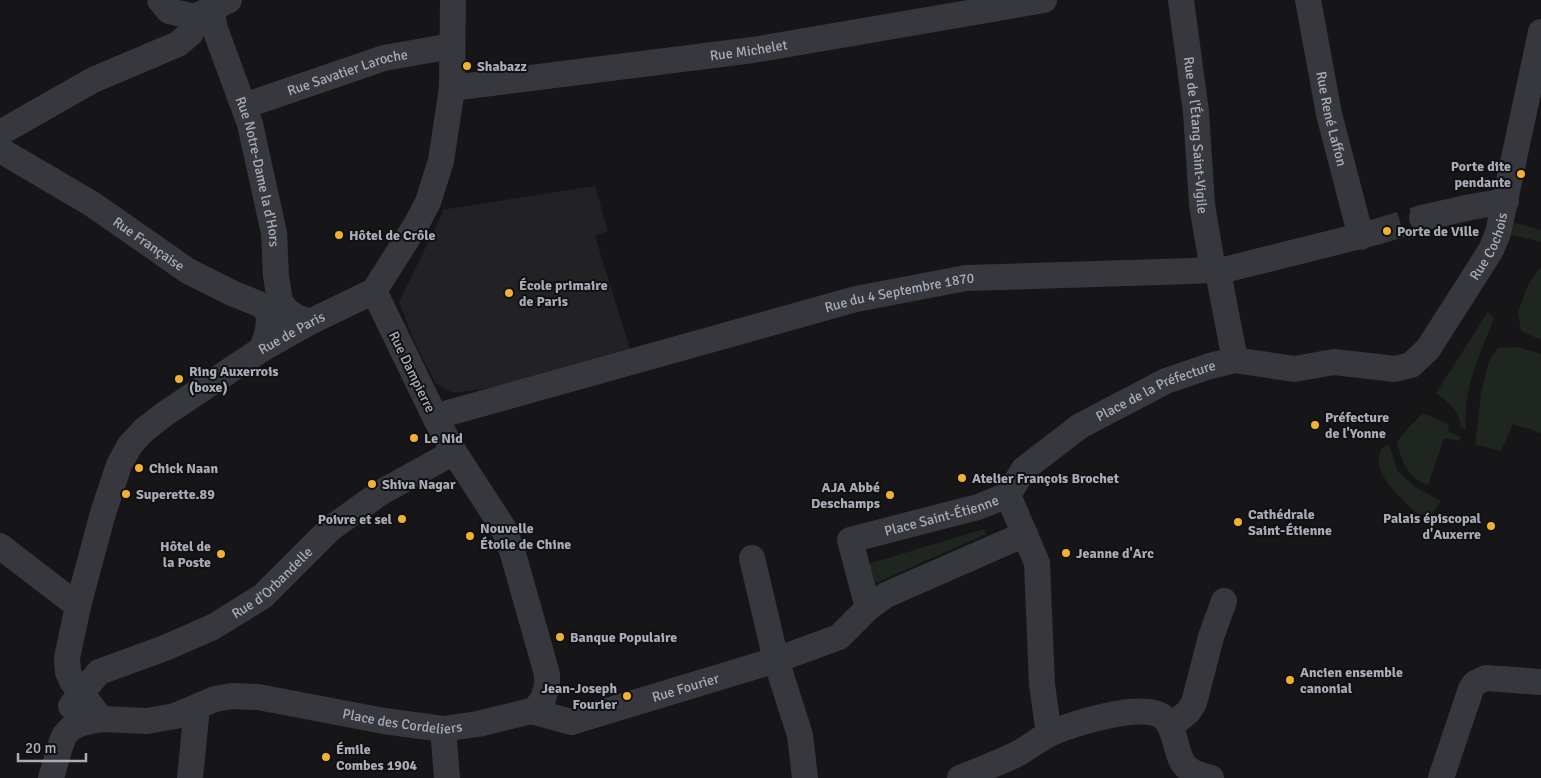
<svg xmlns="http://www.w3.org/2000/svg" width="1541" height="778" font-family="Signika,sans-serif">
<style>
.built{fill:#222225}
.green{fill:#1e261f}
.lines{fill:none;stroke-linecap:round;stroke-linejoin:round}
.minor-tunnel{stroke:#333438;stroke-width:26;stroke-dasharray:26 13;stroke-linecap:butt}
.minor{stroke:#37383d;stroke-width:26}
.poi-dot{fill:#f2b134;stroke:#111113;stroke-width:2}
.labels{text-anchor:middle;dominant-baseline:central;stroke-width:4;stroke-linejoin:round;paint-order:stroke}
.street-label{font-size:14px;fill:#a8adb8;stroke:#111113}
.poi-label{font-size:14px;font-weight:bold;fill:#a8adb8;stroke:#111113;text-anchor:start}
</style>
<rect width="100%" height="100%" fill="#161618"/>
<!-- built -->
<path class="built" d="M 595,186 L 608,231 L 595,236 L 630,349 L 495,387 L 453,393 L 435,383 L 415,343 L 399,302 L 443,212 L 441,210 Z"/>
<!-- green -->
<g class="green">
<path d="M 1512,222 L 1541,230 L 1541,242 L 1509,234 Z"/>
<path d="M 1539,269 L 1541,269 L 1541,340 L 1521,331 L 1518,312 L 1528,285 Z"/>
<path d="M 1488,312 L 1494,318 C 1480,355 1462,390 1466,430 L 1460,427 C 1461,412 1447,401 1436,393 Z"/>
<path d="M 1517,347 L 1541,354 L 1541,433 L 1513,424 L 1501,451 L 1475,444 L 1481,393 L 1489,361 L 1498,348 Z"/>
<path d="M 1423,413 L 1448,424 L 1449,432 L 1461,437 L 1459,441 L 1444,438 L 1428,485 C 1408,478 1401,461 1397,442 L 1406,430 Z"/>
<path d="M 1386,445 L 1390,447 L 1398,472 L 1415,487 L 1441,501 L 1433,513 L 1419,515 C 1406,504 1382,482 1379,465 C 1378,460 1380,454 1381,449 Z"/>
<path d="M 984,529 L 986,534 L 876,583 L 868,564 Z"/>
</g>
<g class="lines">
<!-- minor-tunnel -->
<path class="minor-tunnel" d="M 1376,232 L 1422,218"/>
<!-- minor -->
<g class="minor">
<path d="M 160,0 L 169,11 L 195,17 L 229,0"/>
<path id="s1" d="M 1181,0 L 1196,112 L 1202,205 L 1213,270 L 1219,277 L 1235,360"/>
<path id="s2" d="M 1308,0 L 1329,114 L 1361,237"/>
<path id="s3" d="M 211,9 L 215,29 L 250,124 L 274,233 L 276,276 L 280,301 L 285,309 L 296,317 L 310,322"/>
<path id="s4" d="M 452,88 L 753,50 L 1044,0"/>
<path id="s5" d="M 244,106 L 384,58 L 452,46"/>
<path d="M 0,133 L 93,80 L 178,44 L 191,33 L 195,17"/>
<path id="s6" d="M 0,150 L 92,204 L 188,271 L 234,294 L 259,304 L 266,309 L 269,317 L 268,331 L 262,349"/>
<path d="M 1422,218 L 1471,207 L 1506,201"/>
<path id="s7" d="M 436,419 L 448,413 L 856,299 L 966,278 L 1191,271 L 1228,269 L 1376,232"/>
<path id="s8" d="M 1008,495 L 1024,469 L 1080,426 L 1166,381 L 1210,366 L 1235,360 L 1294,369 L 1334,362 L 1395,369 L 1411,365 L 1428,349 L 1491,250 L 1498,233 L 1541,32"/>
<path d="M 1008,495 L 1037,563 L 1042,685 L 1049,734"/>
<path d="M 0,546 L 78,606"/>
<path d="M 752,558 L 776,660 L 800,735 L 805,778"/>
<path id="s9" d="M 868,608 L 850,540 L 978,507 L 1008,495"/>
<path id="s10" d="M 71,706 L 99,672 L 165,648 L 213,627 L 263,596 L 330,529 L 380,493 L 454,452"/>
<path id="s11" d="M 531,711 L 571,722 L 776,660 L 839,637 L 868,608 L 886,595 L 1025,534"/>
<path id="s12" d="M 101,719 L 72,681 L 68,672 L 67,658 L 78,606 L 103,513 L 119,465 L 130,445 L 144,430 L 166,413 L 262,349 L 310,322 L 374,291 L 416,225 L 428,202 L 441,161 L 452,88 L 453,0"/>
<path d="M 1171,726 L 1188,712 L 1194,703 L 1211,637 L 1224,601"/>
<path d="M 443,729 L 447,778"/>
<path id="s13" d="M 51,778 L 60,747 L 64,736 L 71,728 L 82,723 L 101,719 L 147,721 L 175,716 L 215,699 L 232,696 L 258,697 L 384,721 L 443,729 L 478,724 L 531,711 L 537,707 L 543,699 L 547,686 L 547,674 L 513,554 L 504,529 L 454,452 L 436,419 L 374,291"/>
<path d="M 190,778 L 197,707"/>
<path d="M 960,778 C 979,770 999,763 1017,754 C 1028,748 1038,740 1049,734 C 1072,724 1143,701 1163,717 C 1180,731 1172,762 1193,772 C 1198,775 1205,776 1211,778"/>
<path d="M 1441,778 L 1471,689 L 1475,683 L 1486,678 L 1541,682"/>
</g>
</g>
<!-- markers -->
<g class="poi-dot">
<circle cx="467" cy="66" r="5"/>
<circle cx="1521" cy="174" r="5"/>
<circle cx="1387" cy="231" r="5"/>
<circle cx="339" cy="235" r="5"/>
<circle cx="509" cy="293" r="5"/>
<circle cx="179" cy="379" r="5"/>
<circle cx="1315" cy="425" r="5"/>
<circle cx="414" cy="438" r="5"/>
<circle cx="139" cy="468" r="5"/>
<circle cx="962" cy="478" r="5"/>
<circle cx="372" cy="484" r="5"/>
<circle cx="126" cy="494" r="5"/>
<circle cx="890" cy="495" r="5"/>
<circle cx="402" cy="519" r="5"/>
<circle cx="1238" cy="522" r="5"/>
<circle cx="1491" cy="526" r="5"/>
<circle cx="470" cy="536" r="5"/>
<circle cx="1066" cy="553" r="5"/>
<circle cx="221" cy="554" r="5"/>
<circle cx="560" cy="637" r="5"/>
<circle cx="1290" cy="680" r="5"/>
<circle cx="627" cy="696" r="5"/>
<circle cx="326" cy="757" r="5"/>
</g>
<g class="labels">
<!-- street labels -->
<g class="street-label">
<text stroke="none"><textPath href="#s4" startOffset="299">Rue Michelet</textPath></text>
<text stroke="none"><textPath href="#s5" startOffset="109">Rue Savatier Laroche</textPath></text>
<text stroke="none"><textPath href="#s2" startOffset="121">Rue René Laffon</textPath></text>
<text stroke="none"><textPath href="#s1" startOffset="136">Rue de l'Étang Saint-Vigile</textPath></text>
<text stroke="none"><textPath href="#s3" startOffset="170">Rue Notre-Dame la d'Hors</textPath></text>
<text stroke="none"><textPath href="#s6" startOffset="176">Rue Française</textPath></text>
<text stroke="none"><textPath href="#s8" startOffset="592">Rue Cochois</textPath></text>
<text stroke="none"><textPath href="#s7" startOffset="481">Rue du 4 Septembre 1870</textPath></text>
<text stroke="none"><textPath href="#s12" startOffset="492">Rue de Paris</textPath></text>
<text transform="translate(412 372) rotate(64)">Rue Dampierre</text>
<text stroke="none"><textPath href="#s8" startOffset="185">Place de la Préfecture</textPath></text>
<text stroke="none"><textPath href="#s9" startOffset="165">Place Saint-Étienne</textPath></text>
<text stroke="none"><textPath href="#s10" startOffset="241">Rue d'Orbandelle</textPath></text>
<text stroke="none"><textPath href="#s11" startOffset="161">Rue Fourier</textPath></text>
<text stroke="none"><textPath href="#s13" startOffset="394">Place des Cordeliers</textPath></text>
</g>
<!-- poi labels -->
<g class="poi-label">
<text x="477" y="66">Shabazz</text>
<text x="1511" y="166" text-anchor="end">Porte dite<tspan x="1511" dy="16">pendante</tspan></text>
<text x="1397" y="231">Porte de Ville</text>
<text x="349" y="235">Hôtel de Crôle</text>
<text x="519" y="285">École primaire<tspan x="519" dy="16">de Paris</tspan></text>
<text x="189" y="371">Ring Auxerrois<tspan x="189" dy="16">(boxe)</tspan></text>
<text x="1325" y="417">Préfecture<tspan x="1325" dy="16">de l'Yonne</tspan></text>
<text x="424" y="438">Le Nid</text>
<text x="149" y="468">Chick Naan</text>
<text x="972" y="478">Atelier François Brochet</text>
<text x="382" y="484">Shiva Nagar</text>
<text x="880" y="487" text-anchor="end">AJA Abbé<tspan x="880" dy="16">Deschamps</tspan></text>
<text x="136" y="494">Superette.89</text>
<text x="1248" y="514">Cathédrale<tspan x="1248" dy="16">Saint-Étienne</tspan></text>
<text x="1481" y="518" text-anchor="end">Palais épiscopal<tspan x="1481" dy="16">d'Auxerre</tspan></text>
<text x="392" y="519" text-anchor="end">Poivre et sel</text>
<text x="480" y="528">Nouvelle<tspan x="480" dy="16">Étoile de Chine</tspan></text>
<text x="211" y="546" text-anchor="end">Hôtel de<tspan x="211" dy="16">la Poste</tspan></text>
<text x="1076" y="553">Jeanne d'Arc</text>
<text x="570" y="637">Banque Populaire</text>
<text x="1300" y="672">Ancien ensemble<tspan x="1300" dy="16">canonial</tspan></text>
<text x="617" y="688" text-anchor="end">Jean-Joseph<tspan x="617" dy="16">Fourier</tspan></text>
<text x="336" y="749">Émile<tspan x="336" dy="16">Combes 1904</tspan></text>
</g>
</g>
<!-- scale -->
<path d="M18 753v8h68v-8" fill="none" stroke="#a8adb8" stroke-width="2.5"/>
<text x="25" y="753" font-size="15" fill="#a8adb8" stroke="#111113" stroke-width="4" paint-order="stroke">20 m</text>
</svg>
